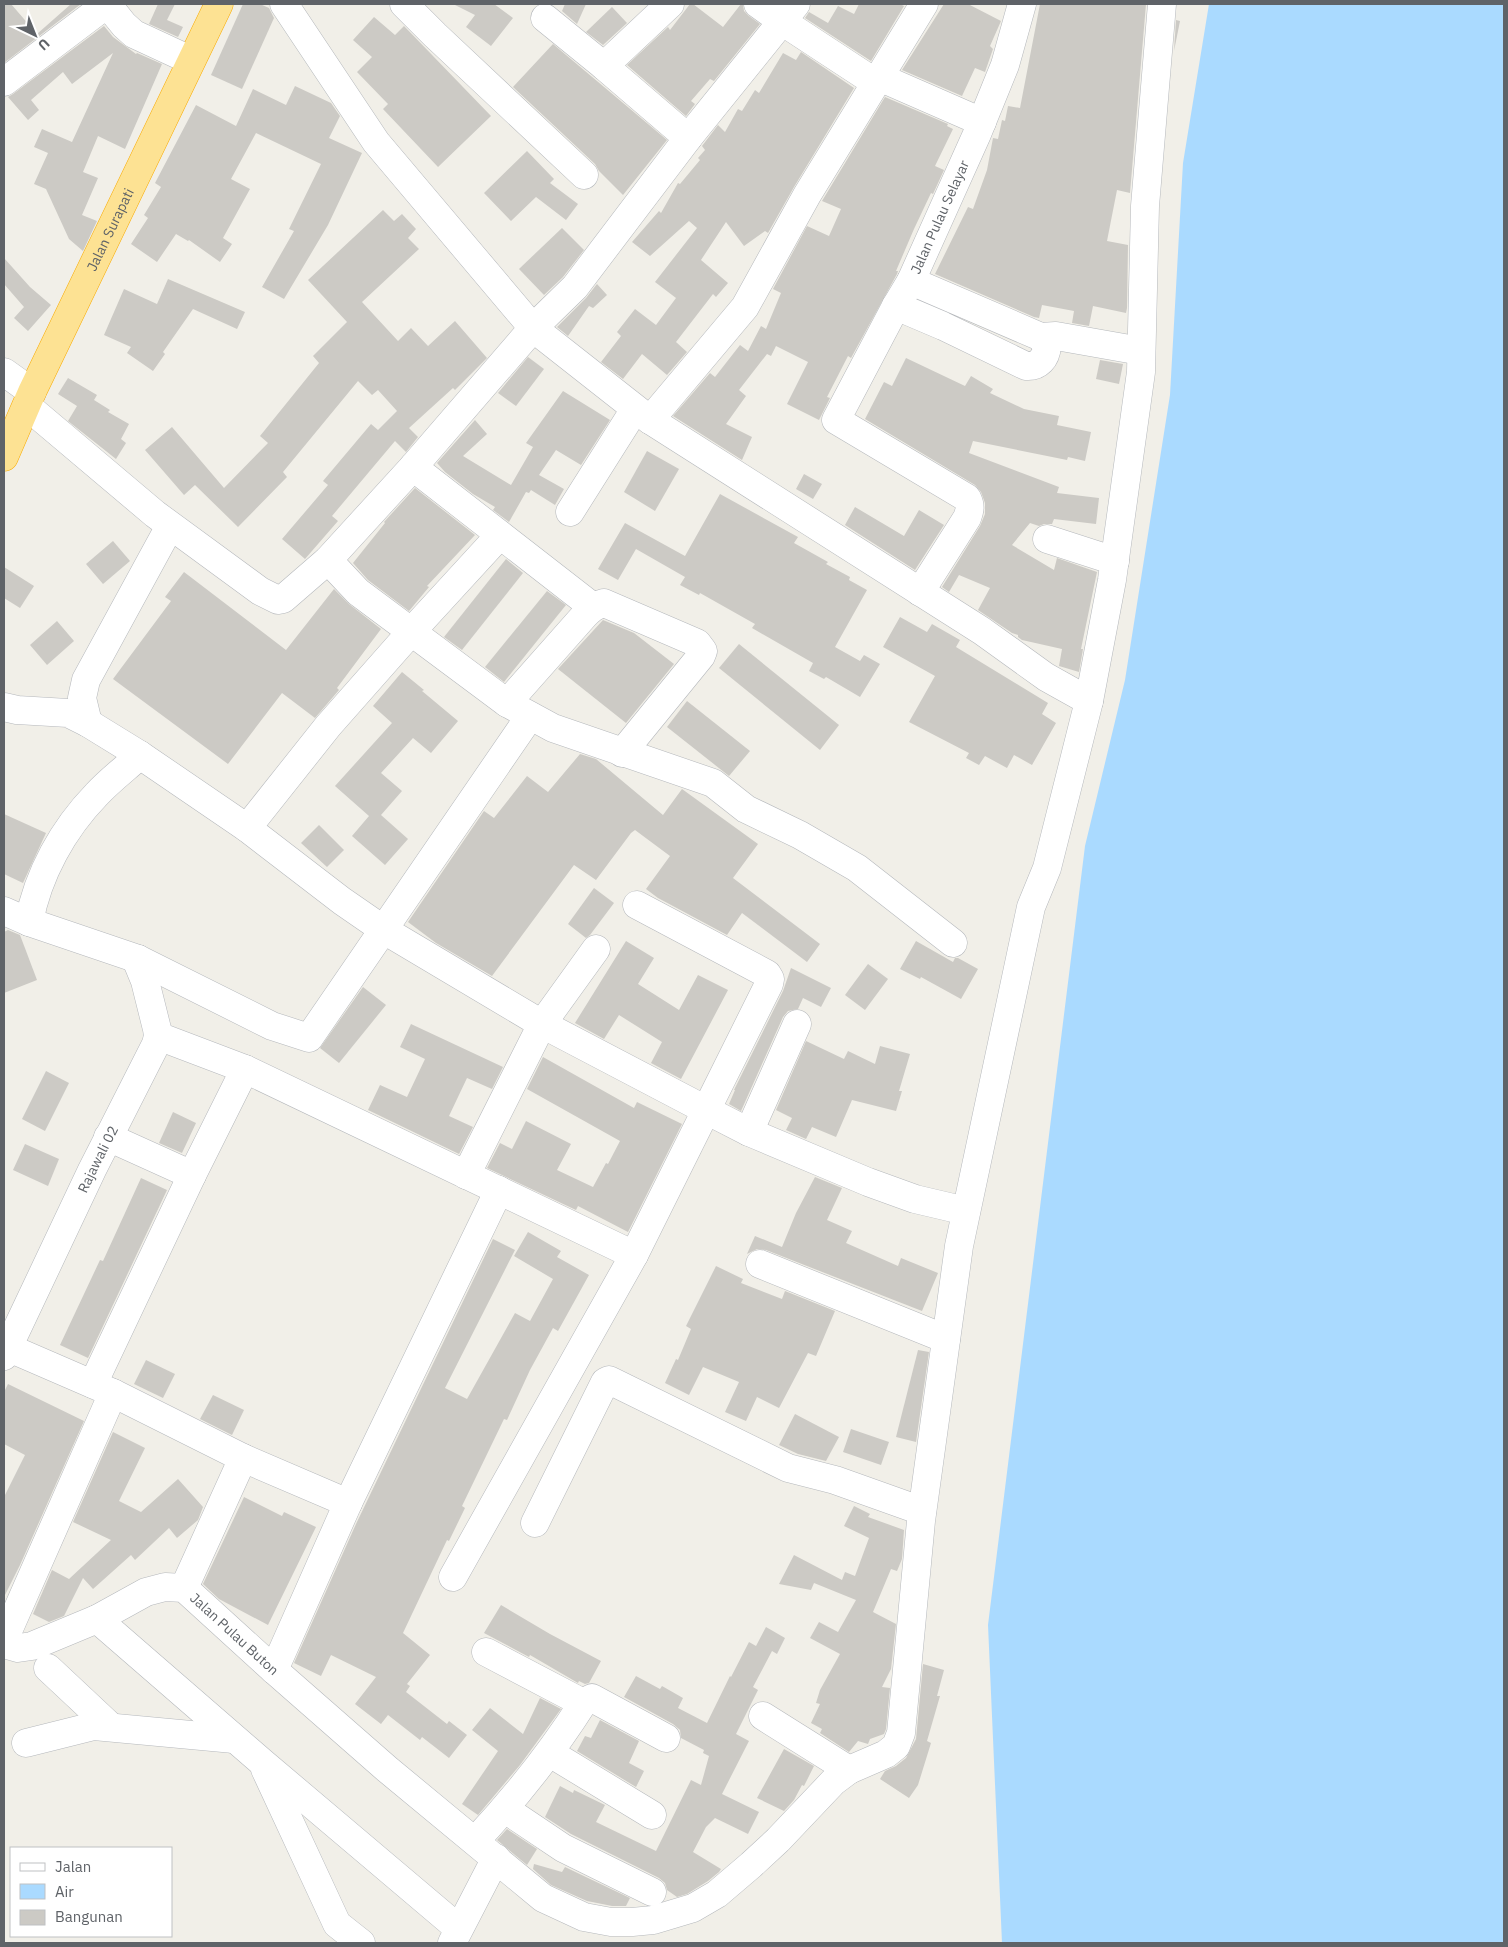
<svg xmlns="http://www.w3.org/2000/svg" width="1508" height="1947" font-family="'IBM Plex Sans',sans-serif">
<style>
.water{fill:#aadaff}
.building{fill:#cccac5}
.lines{fill:none;stroke-linecap:round;stroke-linejoin:round}
.minor-casing{stroke:#b5b8bc;stroke-width:29}
.highway-casing{stroke:#f9ab00;stroke-width:29}
.minor{stroke:#fff;stroke-width:28}
.highway{stroke:#fde293;stroke-width:28}
.labels{text-anchor:middle;dominant-baseline:central;stroke-width:5;stroke-linejoin:round;paint-order:stroke}
.street-label{font-size:14px;fill:#5f6368;stroke:#fff}
</style>
<rect width="100%" height="100%" fill="#f1efe8"/>
<!-- water -->
<path class="water" d="M 1209,4 L 1504,4 L 1504,1943 L 1002,1943 L 988,1625 L 1085,846 L 1125,680 L 1170,395 L 1183,163 Z"/>
<!-- building -->
<g class="building">
<path d="M 4,4 L 11,4 L 37,34 L 71,4 L 81,4 L 4,63 Z"/>
<path d="M 158,4 L 175,4 L 167,20 L 183,27 L 178,37 L 149,24 Z"/>
<path d="M 243,4 L 260,4 L 269,8 L 274,18 L 242,89 L 211,75 Z"/>
<path d="M 453,4 L 494,4 L 513,18 L 491,46 L 466,27 L 475,15 Z"/>
<path d="M 565,4 L 586,4 L 577,24 L 562,11 Z"/>
<path d="M 690,4 L 693,4 L 723,27 L 741,4 L 743,4 L 744,11 L 749,16 L 760,24 L 714,81 L 710,79 L 691,101 L 695,104 L 686,116 L 627,65 L 668,27 L 670,30 Z"/>
<path d="M 859,4 L 900,4 L 904,6 L 871,61 L 805,18 L 809,12 L 828,23 L 838,6 L 854,14 Z"/>
<path d="M 944,4 L 968,4 L 1001,21 L 990,46 L 993,49 L 985,72 L 975,68 L 962,96 L 902,70 Z"/>
<path d="M 1040,4 L 1146,4 L 1130,193 L 1117,190 L 1107,241 L 1128,245 L 1127,308 L 1126,313 L 1093,306 L 1089,326 L 1072,323 L 1074,311 L 1042,305 L 1039,318 L 1034,317 L 935,274 L 968,207 L 973,209 L 987,170 L 993,138 L 998,139 L 1002,120 L 1005,121 L 1008,106 L 1020,108 Z"/>
<path d="M 612,7 L 627,23 L 603,45 L 586,32 Z"/>
<path d="M 374,17 L 395,35 L 404,26 L 491,116 L 438,167 L 383,109 L 388,104 L 357,72 L 372,57 L 353,40 Z"/>
<path d="M 1176,20 L 1180,21 L 1174,51 Z"/>
<path d="M 104,26 L 113,37 L 136,54 L 137,53 L 162,64 L 125,149 L 98,136 L 83,172 L 98,178 L 82,215 L 97,221 L 83,251 L 69,239 L 46,189 L 34,184 L 48,153 L 34,147 L 42,129 L 72,142 L 113,53 L 72,84 L 63,72 L 31,100 L 39,110 L 28,120 L 8,97 L 13,94 Z"/>
<path d="M 553,44 L 667,140 L 623,195 L 599,171 L 595,164 L 513,87 Z"/>
<path d="M 801,52 L 854,88 L 794,187 L 768,233 L 765,231 L 744,246 L 726,222 L 701,260 L 728,283 L 716,297 L 713,294 L 676,342 L 687,352 L 667,375 L 642,354 L 623,379 L 601,362 L 621,336 L 617,332 L 635,309 L 656,325 L 676,298 L 655,282 L 697,228 L 689,221 L 650,256 L 632,242 L 659,211 L 661,213 L 678,183 L 680,184 L 700,160 L 698,158 L 705,150 L 702,146 L 718,125 L 725,132 L 738,109 L 742,111 L 755,90 L 759,93 L 783,53 L 796,60 Z"/>
<path d="M 295,86 L 331,103 L 340,116 L 329,138 L 362,153 L 328,225 L 284,299 L 262,287 L 294,231 L 289,229 L 321,164 L 256,133 L 231,179 L 250,189 L 223,238 L 232,244 L 220,262 L 189,240 L 188,241 L 176,234 L 157,262 L 131,244 L 148,218 L 144,215 L 161,187 L 155,183 L 196,105 L 236,126 L 253,89 L 286,105 Z"/>
<path d="M 885,97 L 948,124 L 947,126 L 953,129 L 935,166 L 944,170 L 933,194 L 931,193 L 914,229 L 896,271 L 898,271 L 897,274 L 851,358 L 848,356 L 827,397 L 830,398 L 819,420 L 787,404 L 808,362 L 776,346 L 771,356 L 767,354 L 739,390 L 746,396 L 726,424 L 752,437 L 742,460 L 673,416 L 710,373 L 715,377 L 740,345 L 748,351 L 761,326 L 766,329 L 781,293 L 773,289 L 807,226 L 829,236 L 841,209 L 822,201 Z"/>
<path d="M 527,151 L 554,179 L 550,183 L 578,204 L 566,220 L 536,197 L 511,221 L 484,193 Z"/>
<path d="M 383,210 L 394,221 L 402,214 L 416,229 L 408,238 L 419,249 L 362,302 L 398,341 L 411,328 L 428,346 L 455,321 L 487,358 L 455,390 L 453,388 L 409,428 L 418,437 L 406,452 L 395,441 L 332,516 L 338,521 L 305,559 L 282,539 L 328,485 L 323,481 L 371,424 L 378,430 L 397,411 L 378,390 L 372,395 L 358,381 L 283,472 L 287,477 L 238,527 L 195,485 L 184,495 L 145,450 L 172,427 L 224,488 L 268,443 L 260,436 L 319,363 L 313,356 L 347,322 L 308,280 Z"/>
<path d="M 562,228 L 584,250 L 563,277 L 544,295 L 519,269 Z"/>
<path d="M 4,258 L 30,287 L 51,305 L 28,331 L 14,318 L 24,307 L 4,284 Z"/>
<path d="M 168,279 L 245,312 L 237,329 L 193,309 L 163,352 L 165,354 L 153,371 L 127,353 L 131,347 L 104,335 L 124,289 L 157,304 Z"/>
<path d="M 597,284 L 607,295 L 593,308 L 589,306 L 568,336 L 557,327 L 586,298 Z"/>
<path d="M 528,357 L 544,369 L 516,406 L 498,393 Z"/>
<path d="M 906,358 L 965,386 L 971,376 L 993,389 L 990,393 L 1024,409 L 1059,416 L 1057,425 L 1091,432 L 1085,461 L 1068,457 L 1067,460 L 973,441 L 969,453 L 1059,487 L 1057,493 L 1099,498 L 1096,524 L 1054,519 L 1052,524 L 1044,524 L 1039,526 L 1030,523 L 1012,545 L 1054,570 L 1057,558 L 1097,572 L 1081,649 L 1083,649 L 1079,672 L 1059,666 L 1062,649 L 1022,640 L 1018,637 L 1018,635 L 1012,633 L 978,610 L 990,588 L 959,575 L 949,592 L 942,587 L 980,526 L 985,514 L 985,503 L 981,492 L 975,485 L 865,419 L 884,382 L 892,386 Z"/>
<path d="M 1100,360 L 1123,364 L 1119,384 L 1096,379 Z"/>
<path d="M 68,378 L 97,395 L 94,400 L 110,410 L 108,412 L 129,424 L 121,439 L 126,443 L 116,459 L 68,421 L 77,406 L 58,394 Z"/>
<path d="M 563,391 L 610,420 L 581,465 L 556,450 L 539,475 L 564,489 L 555,505 L 531,490 L 529,493 L 526,492 L 509,522 L 493,510 L 495,507 L 473,494 L 445,472 L 437,463 L 475,420 L 487,434 L 463,456 L 511,485 L 533,447 L 526,443 Z"/>
<path d="M 647,451 L 679,469 L 655,511 L 624,492 Z"/>
<path d="M 804,474 L 822,484 L 813,499 L 796,489 Z"/>
<path d="M 415,488 L 475,535 L 427,586 L 429,587 L 409,611 L 368,580 L 353,563 L 385,523 L 384,522 Z"/>
<path d="M 720,494 L 798,537 L 794,543 L 828,562 L 826,564 L 850,577 L 849,580 L 867,590 L 835,647 L 860,661 L 864,655 L 880,664 L 860,697 L 826,677 L 824,679 L 809,671 L 813,663 L 752,628 L 755,624 L 700,593 L 699,595 L 680,585 L 685,577 L 636,549 L 618,580 L 598,569 L 625,523 L 685,556 Z"/>
<path d="M 855,507 L 904,536 L 919,510 L 944,525 L 915,570 L 845,525 Z"/>
<path d="M 113,541 L 130,561 L 103,584 L 86,564 Z"/>
<path d="M 506,559 L 523,573 L 462,650 L 444,637 Z"/>
<path d="M 4,567 L 34,586 L 20,608 L 4,598 Z"/>
<path d="M 184,572 L 286,650 L 334,589 L 349,604 L 381,629 L 337,688 L 339,690 L 315,718 L 282,693 L 228,764 L 113,679 L 171,601 L 165,597 Z"/>
<path d="M 547,591 L 566,605 L 504,682 L 485,667 Z"/>
<path d="M 900,617 L 927,632 L 932,624 L 960,640 L 956,647 L 1048,703 L 1042,714 L 1056,723 L 1032,765 L 1014,755 L 1007,768 L 985,756 L 979,765 L 966,758 L 969,753 L 909,722 L 935,676 L 883,647 Z"/>
<path d="M 603,620 L 634,633 L 674,664 L 626,723 L 558,669 Z"/>
<path d="M 57,621 L 74,641 L 47,665 L 30,645 Z"/>
<path d="M 739,644 L 839,725 L 820,750 L 719,668 Z"/>
<path d="M 402,672 L 424,690 L 422,691 L 458,721 L 431,753 L 413,738 L 381,773 L 402,791 L 381,815 L 408,839 L 385,865 L 352,836 L 369,816 L 335,786 L 392,723 L 373,706 Z"/>
<path d="M 687,701 L 750,751 L 729,776 L 667,727 Z"/>
<path d="M 580,754 L 596,759 L 663,815 L 682,789 L 758,844 L 733,878 L 820,944 L 807,962 L 742,913 L 727,935 L 658,898 L 646,889 L 670,856 L 635,830 L 631,833 L 596,880 L 574,865 L 492,976 L 436,943 L 408,922 L 484,811 L 494,818 L 527,776 L 548,792 Z"/>
<path d="M 4,814 L 46,833 L 23,883 L 4,874 Z"/>
<path d="M 319,825 L 344,850 L 327,867 L 301,843 Z"/>
<path d="M 594,888 L 614,903 L 590,935 L 586,938 L 568,924 Z"/>
<path d="M 8,930 L 20,935 L 37,980 L 4,993 L 4,932 Z"/>
<path d="M 626,941 L 654,958 L 638,984 L 679,1010 L 698,975 L 728,990 L 681,1079 L 651,1063 L 662,1042 L 619,1015 L 604,1039 L 575,1023 Z"/>
<path d="M 916,941 L 953,962 L 955,958 L 958,958 L 978,969 L 961,999 L 921,977 L 920,979 L 900,969 Z"/>
<path d="M 868,964 L 888,979 L 865,1010 L 845,995 Z"/>
<path d="M 791,968 L 831,988 L 821,1007 L 803,998 L 798,1009 L 788,1011 L 783,1017 L 741,1111 L 729,1104 L 735,1090 L 734,1090 L 783,991 Z"/>
<path d="M 363,987 L 386,1005 L 339,1063 L 320,1048 Z"/>
<path d="M 411,1024 L 503,1067 L 492,1089 L 467,1078 L 449,1116 L 473,1127 L 459,1154 L 368,1110 L 380,1085 L 407,1097 L 425,1059 L 400,1047 Z"/>
<path d="M 806,1041 L 844,1059 L 848,1051 L 875,1064 L 880,1046 L 910,1054 L 899,1091 L 902,1091 L 896,1111 L 852,1100 L 836,1137 L 812,1127 L 806,1139 L 786,1130 L 792,1118 L 776,1110 Z"/>
<path d="M 543,1057 L 634,1108 L 637,1102 L 682,1124 L 628,1232 L 578,1206 L 576,1210 L 487,1168 L 500,1143 L 512,1149 L 526,1121 L 571,1144 L 557,1170 L 593,1187 L 606,1163 L 608,1164 L 620,1141 L 527,1089 Z"/>
<path d="M 46,1071 L 69,1083 L 45,1131 L 22,1119 Z"/>
<path d="M 173,1112 L 196,1123 L 182,1153 L 159,1143 Z"/>
<path d="M 25,1144 L 59,1159 L 48,1186 L 13,1170 Z"/>
<path d="M 815,1177 L 842,1188 L 827,1220 L 852,1231 L 846,1243 L 898,1266 L 901,1258 L 938,1273 L 922,1311 L 766,1250 L 757,1249 L 747,1254 L 755,1236 L 782,1247 L 796,1213 Z"/>
<path d="M 141,1178 L 167,1190 L 88,1358 L 60,1345 L 100,1260 L 103,1261 Z"/>
<path d="M 528,1232 L 561,1251 L 557,1257 L 589,1275 L 558,1331 L 553,1328 L 530,1370 L 507,1420 L 504,1419 L 462,1506 L 465,1508 L 449,1541 L 447,1540 L 403,1633 L 430,1655 L 407,1684 L 410,1686 L 406,1692 L 447,1724 L 449,1721 L 467,1735 L 449,1758 L 422,1737 L 420,1740 L 388,1715 L 381,1724 L 355,1704 L 376,1677 L 331,1655 L 321,1676 L 294,1663 L 356,1524 L 493,1239 L 515,1250 L 445,1388 L 467,1399 L 515,1313 L 530,1321 L 553,1279 L 514,1256 Z"/>
<path d="M 716,1266 L 743,1279 L 741,1283 L 782,1299 L 785,1291 L 835,1311 L 816,1356 L 808,1353 L 779,1408 L 757,1397 L 746,1421 L 725,1412 L 739,1382 L 703,1367 L 689,1395 L 665,1383 L 676,1359 L 678,1360 L 691,1329 L 686,1326 Z"/>
<path d="M 918,1350 L 929,1352 L 916,1442 L 896,1437 Z"/>
<path d="M 146,1360 L 175,1374 L 163,1398 L 134,1384 Z"/>
<path d="M 8,1384 L 84,1421 L 20,1565 L 4,1597 L 4,1497 L 25,1455 L 4,1444 L 4,1392 Z"/>
<path d="M 213,1395 L 244,1410 L 232,1435 L 200,1419 Z"/>
<path d="M 795,1414 L 839,1437 L 826,1461 L 798,1454 L 779,1445 Z"/>
<path d="M 851,1429 L 889,1442 L 881,1465 L 843,1452 Z"/>
<path d="M 113,1432 L 145,1448 L 119,1501 L 141,1512 L 178,1479 L 203,1507 L 198,1520 L 177,1538 L 169,1528 L 135,1560 L 131,1555 L 93,1589 L 83,1578 L 64,1616 L 49,1622 L 33,1614 L 52,1570 L 69,1579 L 111,1540 L 73,1522 Z"/>
<path d="M 244,1497 L 282,1516 L 284,1512 L 316,1527 L 268,1625 L 219,1599 L 203,1584 Z"/>
<path d="M 854,1506 L 870,1514 L 868,1517 L 904,1530 L 902,1559 L 897,1571 L 891,1569 L 873,1612 L 896,1624 L 891,1669 L 882,1687 L 890,1688 L 886,1729 L 884,1734 L 870,1739 L 868,1744 L 858,1741 L 849,1752 L 820,1733 L 822,1729 L 811,1723 L 820,1704 L 816,1703 L 820,1690 L 840,1654 L 810,1638 L 819,1622 L 838,1632 L 856,1600 L 814,1583 L 811,1590 L 779,1584 L 794,1555 L 842,1580 L 845,1572 L 855,1576 L 869,1538 L 844,1526 Z"/>
<path d="M 501,1605 L 550,1634 L 601,1661 L 589,1683 L 585,1684 L 579,1681 L 578,1683 L 530,1655 L 529,1657 L 484,1633 Z"/>
<path d="M 766,1627 L 785,1638 L 777,1654 L 772,1651 L 753,1687 L 758,1690 L 736,1734 L 749,1741 L 722,1794 L 759,1812 L 748,1834 L 715,1818 L 706,1827 L 693,1852 L 721,1869 L 719,1872 L 708,1881 L 687,1894 L 677,1897 L 667,1890 L 665,1883 L 659,1878 L 571,1834 L 545,1817 L 560,1786 L 573,1793 L 574,1790 L 605,1805 L 596,1822 L 656,1851 L 691,1780 L 701,1785 L 709,1756 L 703,1753 L 704,1750 L 681,1738 L 680,1730 L 673,1724 L 624,1697 L 636,1676 L 660,1689 L 662,1686 L 683,1698 L 678,1708 L 707,1723 L 730,1676 L 731,1677 L 749,1642 L 756,1646 Z"/>
<path d="M 923,1664 L 944,1670 L 937,1696 L 940,1696 L 927,1741 L 931,1743 L 918,1785 L 909,1798 L 880,1779 L 885,1771 L 896,1766 L 906,1758 L 916,1739 Z"/>
<path d="M 540,1698 L 561,1709 L 520,1765 L 478,1815 L 462,1804 L 498,1751 L 472,1730 L 490,1708 L 523,1734 Z"/>
<path d="M 600,1720 L 639,1741 L 629,1763 L 644,1771 L 636,1787 L 577,1751 L 585,1736 L 591,1738 Z"/>
<path d="M 784,1749 L 814,1766 L 804,1786 L 802,1785 L 794,1800 L 784,1811 L 757,1798 Z"/>
<path d="M 507,1829 L 537,1849 L 527,1865 L 497,1840 Z"/>
<path d="M 534,1864 L 562,1872 L 565,1867 L 630,1898 L 626,1906 L 612,1906 L 587,1901 L 551,1885 L 533,1869 Z"/>
</g>
<g class="lines">
<defs>
<g id="minor">
<path d="M 107,4 L 124,25 L 134,34 L 190,60"/>
<path d="M 404,4 L 435,35 L 584,175"/>
<path d="M 758,4 L 783,22 L 876,83"/>
<path d="M 545,18 L 604,66 L 688,138"/>
<path d="M 604,66 L 670,4"/>
<path d="M 879,77 L 982,122"/>
<path d="M 4,82 L 107,4"/>
<path d="M 896,306 L 943,326 L 1026,366 C 1039,367 1046,358 1047,346 L 1041,337 L 911,281"/>
<path d="M 1041,337 L 1056,336 L 1141,351"/>
<path d="M 4,372 L 32,392"/>
<path d="M 27,406 L 155,514 L 260,591 L 278,600 L 283,599 L 328,560 L 413,467 L 533,328 L 575,287 L 688,138 L 796,4"/>
<path d="M 650,420 L 745,307 L 807,195 L 924,4"/>
<path d="M 413,467 L 593,607"/>
<path d="M 570,512 L 635,409"/>
<path d="M 1047,539 L 1115,561"/>
<path d="M 328,560 L 358,592 L 507,703 L 553,728 L 713,783 L 746,809 L 800,835 L 857,868 L 953,943"/>
<path id="s1" d="M 920,592 L 967,518 C 970,510 971,506 967,498 L 836,420 L 896,306 L 911,281 L 977,134 L 1005,65 L 1022,4"/>
<path d="M 1089,701 L 1112,580 L 1141,372 L 1145,206 L 1162,4"/>
<path d="M 507,703 L 584,616 C 590,609 595,605 604,603 L 697,643 L 703,651 L 701,656 L 622,753"/>
<path d="M 4,707 L 17,710 L 68,713 L 88,723 L 140,755 L 247,828 L 342,901 L 384,930 L 542,1024 L 706,1110 L 749,1132 L 868,1182 L 915,1199 L 966,1211"/>
<path d="M 88,723 L 82,698 L 86,680 L 170,526"/>
<path d="M 247,828 L 328,726 L 411,632 L 500,535"/>
<path d="M 4,911 L 29,922 L 138,959 L 272,1026 L 309,1038 L 530,716"/>
<path d="M 29,922 C 38,874 63,829 97,794 C 110,780 126,768 140,755"/>
<path d="M 158,1036 L 245,1069 L 634,1255"/>
<path d="M 749,1132 L 797,1024"/>
<path d="M 108,1137 L 192,1175"/>
<path d="M 466,1175 L 542,1024 L 596,949"/>
<path d="M 760,1264 L 946,1339"/>
<path d="M 9,1348 L 113,1393 L 243,1458 L 348,1503"/>
<path id="s2" d="M 4,1356 L 92,1170 L 156,1044 L 158,1036 L 157,1029 L 145,981 L 138,964 L 138,959"/>
<path d="M 93,1384 L 192,1175 L 245,1069"/>
<path d="M 535,1523 L 605,1382 L 609,1380 L 788,1468 L 835,1480 L 922,1511"/>
<path d="M 453,1577 L 634,1255 L 769,984 L 770,979 L 767,974 L 637,905"/>
<path d="M 184,1588 L 243,1458"/>
<path d="M 97,1619 L 263,1763 L 458,1928"/>
<path d="M 4,1640 L 113,1393"/>
<path id="s3" d="M 4,1644 L 18,1648 L 32,1646 L 97,1619 L 146,1592 L 165,1587 L 184,1588 L 274,1670 L 387,1769 L 543,1898 L 584,1917 L 611,1922 L 632,1922 L 653,1920 L 693,1908 L 717,1894 L 751,1865 L 778,1840 L 833,1782 L 849,1770 L 886,1754 L 896,1746 L 901,1733 L 921,1521 L 959,1246 L 1031,907 L 1047,868 L 1089,701 L 1046,677 L 982,631 L 650,420 L 533,328 L 376,142 L 284,4"/>
<path d="M 486,1652 L 583,1703"/>
<path d="M 48,1668 L 111,1727"/>
<path d="M 274,1670 L 348,1503 L 499,1190"/>
<path d="M 763,1716 L 849,1770"/>
<path d="M 26,1743 L 94,1726 L 234,1739"/>
<path d="M 550,1753 L 652,1815"/>
<path d="M 265,1769 L 337,1924 L 361,1943"/>
<path d="M 505,1809 L 563,1848 L 652,1892"/>
<path d="M 475,1841 C 517,1796 550,1755 583,1703 L 592,1698 L 666,1738"/>
<path d="M 452,1943 L 496,1858"/>
</g>
<g id="highway">
<path id="s4" d="M 4,457 L 32,392 L 219,4"/>
</g>
</defs>
<!-- minor casing -->
<use href="#minor" class="minor-casing"/>
<!-- highway casing -->
<use href="#highway" class="highway-casing"/>
<!-- minor -->
<use href="#minor" class="minor"/>
<!-- highway -->
<use href="#highway" class="highway"/>
</g>
<g class="labels">
<!-- street labels -->
<g class="street-label">
<text stroke="none"><textPath href="#s1" startOffset="489">Jalan Pulau Selayar</textPath></text>
<text stroke="none"><textPath href="#s4" startOffset="251">Jalan Surapati</textPath></text>
<text stroke="none"><textPath href="#s2" startOffset="218">Rajawali 02</textPath></text>
<text stroke="none"><textPath href="#s3" startOffset="262">Jalan Pulau Buton</textPath></text>
</g>
</g>
<!-- border -->
<rect width="1508" height="1947" fill="none" stroke="#5f6368" stroke-width="10"/>
<!-- legend -->
<rect x="10" y="1847" width="162" height="90" fill="#ffffff" stroke="#bfc1c3"/>
<rect x="20" y="1863" width="25" height="8" fill="#ffffff" stroke="#bfc1c3"/>
<text x="55" y="1872" font-size="15" fill="#5f6368">Jalan</text>
<rect x="20" y="1884" width="25" height="15" fill="#aadaff" stroke="#bfc1c3"/>
<text x="55" y="1897" font-size="15" fill="#5f6368">Air</text>
<rect x="20" y="1910" width="25" height="15" fill="#cccac5" stroke="#bfc1c3"/>
<text x="55" y="1922" font-size="15" fill="#5f6368">Bangunan</text>
<!-- north arrow -->
<g transform="translate(35 35) rotate(137)" stroke="#ffffff" stroke-width="4" paint-order="stroke">
<path d="M0-4L9 19L0 12L-9 19Z" fill="#5f6368"/>
<text y="-8" font-size="14" font-weight="bold" text-anchor="middle" fill="#5f6368">U</text>
</g>
</svg>
